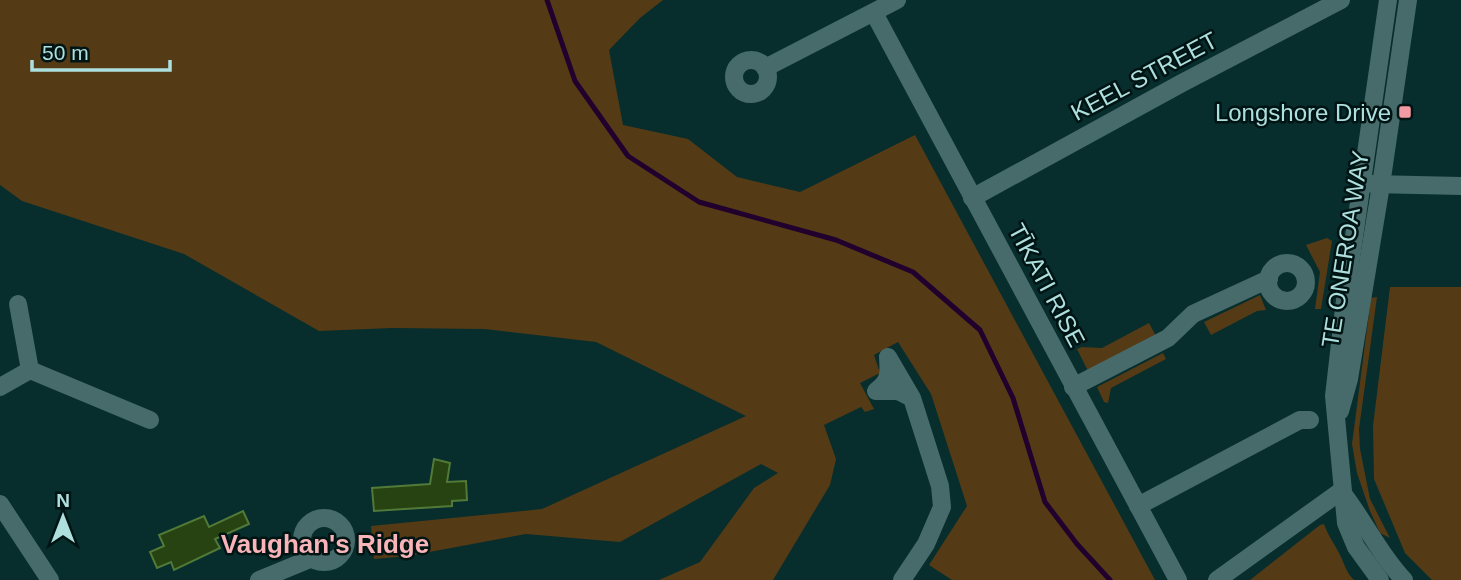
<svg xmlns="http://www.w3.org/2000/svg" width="1461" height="580" font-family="Helvetica,sans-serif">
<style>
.green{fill:#543b16}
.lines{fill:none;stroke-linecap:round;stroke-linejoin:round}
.stream{stroke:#21002e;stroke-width:5}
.building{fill:#264311;stroke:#517937;stroke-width:2}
.minor{stroke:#476b6a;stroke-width:18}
.poi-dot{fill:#f49aa2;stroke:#001414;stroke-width:2.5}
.labels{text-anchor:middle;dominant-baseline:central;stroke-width:5;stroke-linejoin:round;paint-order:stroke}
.street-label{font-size:24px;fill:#addfde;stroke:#001414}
.poi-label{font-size:24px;fill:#addfde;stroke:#001414;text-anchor:end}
.neighbourhood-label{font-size:26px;font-weight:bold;fill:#f8b4b8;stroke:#001414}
</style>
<rect width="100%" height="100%" fill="#072d2d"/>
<!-- green -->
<g class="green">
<path d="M 0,0 L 663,0 L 640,18 L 609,50 L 623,125 L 688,139 L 737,177 L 800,192 L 915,135 L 1155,580 L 952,580 L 929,565 L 967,506 L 931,394 L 898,342 L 874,355 L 880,373 L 860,383 L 874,409 L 865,412 L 861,407 L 824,425 L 836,459 L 830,485 L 773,580 L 659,580 L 700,562 L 754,488 L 778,473 L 761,464 L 620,542 L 526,534 L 408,556 L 374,559 L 371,526 L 542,509 L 746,416 L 596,342 L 485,329 L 392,328 L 319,331 L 184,254 L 22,201 L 0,185 Z"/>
<path d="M 1327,238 L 1332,241 L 1321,309 L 1315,309 L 1320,272 L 1306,245 Z"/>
<path d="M 1390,287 L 1461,287 L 1461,580 L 1432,580 L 1405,553 L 1374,479 L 1373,426 Z"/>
<path d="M 1260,295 L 1266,310 L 1257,311 L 1211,335 L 1204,322 Z"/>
<path d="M 1377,297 L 1359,429 L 1360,449 L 1370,499 L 1390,538 L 1380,533 L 1370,511 L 1357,473 L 1352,444 L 1371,298 Z"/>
<path d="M 1149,323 L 1157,338 L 1089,373 L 1077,349 L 1082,347 L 1102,348 Z"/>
<path d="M 1163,353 L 1166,359 L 1111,388 L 1108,403 L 1104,402 L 1097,387 Z"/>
<path d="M 1324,524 C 1328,536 1335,544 1340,555 C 1345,565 1346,572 1354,580 L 1250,580 L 1320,525 Z"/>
</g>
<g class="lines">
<!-- stream -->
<path class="stream" d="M 547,0 L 575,81 L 628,156 L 699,202 L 836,240 L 913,272 L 980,330 L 1013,398 L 1045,502 L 1077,544 L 1110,580"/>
</g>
<!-- building -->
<g class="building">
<path d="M 434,459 L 450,463 L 447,482 L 466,481 L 467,500 L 452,501 L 452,506 L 374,511 L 372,488 L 430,484 Z"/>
<path d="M 243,511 L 249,524 L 215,539 L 220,548 L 174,570 L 171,562 L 157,568 L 150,552 L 164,546 L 159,535 L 204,516 L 209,527 Z"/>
</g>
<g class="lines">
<!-- minor -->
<g class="minor">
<path d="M 874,13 L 1178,580"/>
<circle cx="751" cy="77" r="17"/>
<path d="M 765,68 L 897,0"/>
<path d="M 1372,184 L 1461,186"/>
<path d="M 972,198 L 1182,83 L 1341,0"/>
<circle cx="1287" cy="282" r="19"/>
<path d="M 18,304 L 30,370 L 150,420"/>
<path d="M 0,387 L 30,370"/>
<path d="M 1073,387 L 1168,338 L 1193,314 L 1269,279"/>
<path d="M 1340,411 L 1349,379 L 1381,185 L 1408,0"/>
<path d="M 1341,491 C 1364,520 1379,554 1404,580"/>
<path d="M 0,504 L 50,580"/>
<path d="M 1138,506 L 1300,420 L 1310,420"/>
<circle cx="324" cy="540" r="22"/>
<path d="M 259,580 L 310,559"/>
<path d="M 902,580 L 926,544 L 942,507 L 940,486 L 912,398 L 888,357 C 889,374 890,381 876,391 L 898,391 L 912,398"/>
<path d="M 1217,580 L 1341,491"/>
<path d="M 1380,580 L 1356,547 L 1346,523 L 1334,396 L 1345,300 L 1388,0"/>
</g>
</g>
<!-- markers -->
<rect class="poi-dot" x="1398" y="105" width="14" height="14" rx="3.5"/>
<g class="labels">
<!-- street labels -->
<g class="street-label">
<text transform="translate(1144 76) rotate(-28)">KEEL STREET</text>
<text transform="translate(1345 249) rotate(-81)">TE ONEROA WAY</text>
<text transform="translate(1047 285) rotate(62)">TĪKATI RISE</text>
</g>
<!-- poi labels -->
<g class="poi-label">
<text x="1391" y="112">Longshore Drive</text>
</g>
<!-- neighbourhood labels -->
<g class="neighbourhood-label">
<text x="325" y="544">Vaughan's Ridge</text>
</g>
</g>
<!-- north arrow -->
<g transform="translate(63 517)" stroke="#001414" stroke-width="5" paint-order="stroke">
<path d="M0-5L12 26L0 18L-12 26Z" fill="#addfde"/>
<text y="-10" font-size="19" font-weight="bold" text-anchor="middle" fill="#addfde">N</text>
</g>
<!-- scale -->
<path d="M32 60v10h138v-10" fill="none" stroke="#addfde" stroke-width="3.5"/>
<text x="42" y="60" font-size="21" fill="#addfde" stroke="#001414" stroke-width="5" paint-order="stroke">50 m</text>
</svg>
